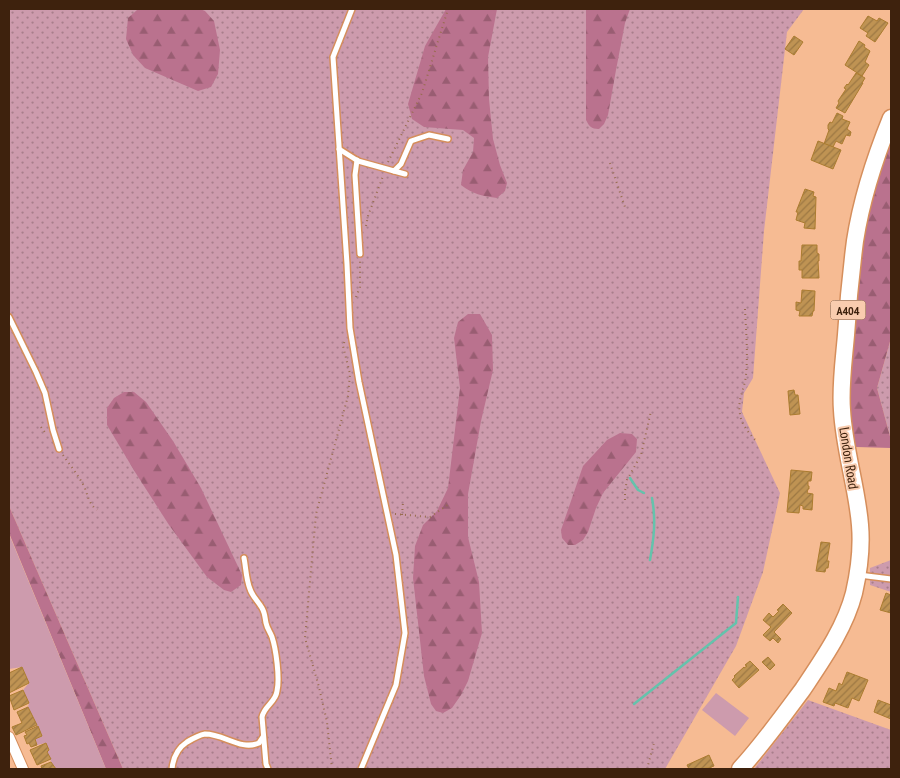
<svg xmlns="http://www.w3.org/2000/svg" width="900" height="778" font-family="'PT Sans Narrow',sans-serif">
<style>
.grass{fill:url(#grass-dots)}
.forest{fill:url(#forest-firs)}
.garden{fill:#cd9bad}
.lines{fill:none;stroke-linecap:round;stroke-linejoin:round}
.stream{stroke:#64c3ac;stroke-width:2.5}
.building{fill:url(#building-hatch);stroke:#ab7c30}
.service-casing{stroke:#d58e5c;stroke-width:8}
.minor-casing{stroke:#d58e5c;stroke-width:12}
.primary-casing{stroke:#d58e5c;stroke-width:19}
.path{stroke:#986c4e;stroke-width:2;stroke-dasharray:1 4;stroke-linecap:butt}
.service{stroke:#fff;stroke-width:5}
.minor{stroke:#fff;stroke-width:10}
.primary{stroke:#fff;stroke-width:16}
.labels{text-anchor:middle;dominant-baseline:central;stroke-width:4;stroke-linejoin:round;paint-order:stroke}
.shield{fill:#f9ccae;stroke:#76553d;stroke-width:1}
.shield-label{font-size:12px;font-weight:bold;fill:#3e220d}
.street-label{font-size:14px;fill:#3e220d;stroke:#f9ccae}
</style>
<defs>
<pattern id="grass-dots" width="8" height="8" patternUnits="userSpaceOnUse" patternTransform="scale(1.25)"><rect width="8" height="8" fill="#cd9bad"/><path d="M2 2h.1M6 6h.1" fill="none" stroke="#a87e8b" stroke-width="1.8" stroke-linecap="round"/></pattern>
<pattern id="forest-firs" width="22" height="20" patternUnits="userSpaceOnUse" patternTransform="scale(1.25)"><rect width="22" height="20" fill="#ba728e"/><path d="M5 1l3.5 6h-7zM16 11l3.5 6h-7z" fill="#995d72"/></pattern>
<pattern id="building-hatch" width="6" height="6" patternUnits="userSpaceOnUse" patternTransform="scale(1.25)"><rect width="6" height="6" fill="#bf9353"/><path d="M-1 1l2-2M0 6l6-6M5 7l2-2" fill="none" stroke="#9d7843"/></pattern>
</defs>
<rect width="100%" height="100%" fill="#f6bb93"/>
<!-- grass -->
<g class="grass">
<path d="M 9,9 L 804,9 L 787,32 L 764,231 L 753,378 L 744,393 L 742,412 L 780,493 L 763,572 L 736,646 L 665,769 L 123,769 L 9,506 Z"/>
<path d="M 891,338 L 891,440 L 877,388 Z"/>
<path d="M 891,560 L 891,592 L 870,585 L 870,568 Z"/>
<path d="M 808,700 L 891,730 L 891,769 L 754,769 Z"/>
</g>
<!-- forest -->
<g class="forest">
<path d="M 145,9 L 200,9 L 205,11 L 214,21 L 220,50 L 218,74 L 211,87 L 198,91 L 145,68 L 133,55 L 126,39 L 128,18 L 137,10 Z"/>
<path d="M 446,9 L 497,9 L 488,57 L 489,99 L 493,139 L 500,165 L 507,183 L 505,191 L 497,198 C 483,196 472,194 461,185 L 463,170 L 473,152 L 474,138 L 463,130 L 424,127 L 412,119 L 408,104 L 425,46 Z"/>
<path d="M 586,9 L 630,9 L 625,23 L 616,70 L 608,115 L 604,124 L 599,129 C 591,129 589,126 586,120 Z"/>
<path d="M 891,136 L 891,338 L 877,388 L 891,440 L 891,448 L 856,447 L 852,446 L 848,414 L 854,324 L 865,222 Z"/>
<path d="M 468,314 L 480,314 L 492,335 L 493,370 L 481,421 L 468,494 L 468,537 L 479,582 L 482,633 L 468,681 L 461,695 L 452,708 L 443,713 L 436,711 L 431,704 L 424,676 L 413,578 L 415,546 L 423,525 L 437,511 L 448,488 L 460,388 L 454,338 L 458,322 Z"/>
<path d="M 124,392 L 134,392 L 146,402 L 173,441 L 201,488 L 242,575 L 241,585 L 231,592 L 224,590 L 207,577 L 169,525 L 135,472 L 107,425 L 107,408 L 114,398 Z"/>
<path d="M 620,433 L 632,434 L 637,439 L 636,452 L 603,493 L 596,508 L 588,532 L 583,540 L 575,545 L 568,545 L 562,538 L 561,530 L 583,466 L 607,440 Z"/>
<path d="M 9,506 L 123,769 L 106,769 L 9,533 Z"/>
</g>
<!-- garden -->
<g class="garden">
<path d="M 9,534 L 106,769 L 56,769 L 54,766 L 53,766 L 47,752 L 49,750 L 46,743 L 37,745 L 35,739 L 42,736 L 28,707 L 29,703 L 23,690 L 29,683 L 22,667 L 9,669 Z"/>
<path d="M 716,693 L 749,718 L 735,736 L 702,710 Z"/>
</g>
<g class="lines">
<!-- stream -->
<g class="stream">
<path d="M 630,478 L 638,490 L 644,493"/>
<path d="M 650,560 C 654,538 656,520 652,498"/>
<path d="M 634,704 L 736,623 L 738,597"/>
</g>
</g>
<!-- building -->
<g class="building">
<path d="M 868,16 L 877,21 L 879,18 L 888,23 L 875,42 L 866,36 L 868,33 L 860,28 Z"/>
<path d="M 794,36 L 803,42 L 794,55 L 785,49 Z"/>
<path d="M 859,41 L 865,45 L 864,47 L 870,51 L 865,62 L 869,65 L 862,76 L 845,65 Z"/>
<path d="M 856,73 L 865,78 L 862,83 L 863,83 L 845,113 L 836,108 L 839,103 L 838,101 L 846,89 L 844,88 L 847,84 L 848,85 Z"/>
<path d="M 837,113 L 843,116 L 842,119 L 850,122 L 847,129 L 851,132 L 850,136 L 846,135 L 842,144 L 836,141 L 833,147 L 824,144 L 829,130 L 828,129 L 828,125 L 830,122 L 832,123 Z"/>
<path d="M 818,141 L 841,150 L 833,169 L 811,160 Z"/>
<path d="M 805,189 L 814,192 L 813,196 L 816,197 L 815,229 L 804,228 L 805,223 L 796,220 L 798,212 L 796,212 Z"/>
<path d="M 802,245 L 817,245 L 817,253 L 819,254 L 819,261 L 818,261 L 819,278 L 802,278 L 802,270 L 799,270 L 799,261 L 801,261 Z"/>
<path d="M 802,290 L 815,291 L 814,311 L 813,311 L 812,316 L 799,316 L 800,311 L 796,310 L 796,302 L 801,303 Z"/>
<path d="M 794,390 L 795,395 L 798,395 L 800,414 L 790,415 L 788,391 Z"/>
<path d="M 791,470 L 812,472 L 811,481 L 808,481 L 808,486 L 809,486 L 809,489 L 808,489 L 807,493 L 813,494 L 812,510 L 803,509 L 803,506 L 800,505 L 799,513 L 787,512 Z"/>
<path d="M 821,542 L 830,543 L 827,561 L 829,561 L 828,568 L 826,568 L 825,572 L 816,571 Z"/>
<path d="M 886,593 L 891,595 L 891,613 L 880,610 Z"/>
<path d="M 783,604 L 792,613 L 774,632 L 781,639 L 778,643 L 773,638 L 770,641 L 763,635 L 771,627 L 763,620 L 769,613 L 773,617 L 779,611 L 777,610 Z"/>
<path d="M 768,657 L 775,665 L 770,670 L 762,662 Z"/>
<path d="M 750,661 L 759,670 L 739,688 L 732,680 L 735,677 L 734,676 L 744,667 L 744,668 L 747,666 L 745,665 Z"/>
<path d="M 22,667 L 29,683 L 9,693 L 9,673 Z"/>
<path d="M 847,672 L 868,680 L 859,701 L 852,698 L 848,708 L 835,703 L 834,706 L 823,702 L 829,688 L 836,691 L 839,683 L 842,685 Z"/>
<path d="M 23,690 L 29,703 L 14,710 L 9,696 Z"/>
<path d="M 878,700 L 891,705 L 891,719 L 874,712 Z"/>
<path d="M 28,707 L 37,725 L 16,735 L 12,727 L 22,723 L 17,712 Z"/>
<path d="M 38,726 L 42,736 L 35,739 L 37,745 L 31,747 L 29,743 L 27,744 L 24,736 L 27,735 L 25,732 Z"/>
<path d="M 46,743 L 49,750 L 47,752 L 51,759 L 37,765 L 30,750 Z"/>
<path d="M 709,755 L 714,766 L 711,767 L 711,768 L 689,769 L 687,765 Z"/>
<path d="M 51,762 L 56,769 L 42,769 L 41,766 Z"/>
</g>
<g class="lines">
<defs>
<g id="service">
<path d="M 352,9 L 333,57 L 347,264 L 350,328 L 359,382 L 396,555 L 405,633 L 396,685 L 361,769"/>
<path d="M 339,149 L 358,161 L 394,171 L 401,164 L 411,141 L 429,135 L 448,139"/>
<path d="M 357,160 L 355,175 L 360,254"/>
<path d="M 394,171 L 405,174"/>
<path d="M 9,317 L 36,372 L 45,393 L 53,430 L 59,449"/>
<path d="M 244,558 C 246,568 246,579 250,589 C 252,596 258,601 262,608 C 265,613 265,618 266,623 C 267,628 270,632 272,637 C 276,649 280,678 277,691 C 276,702 264,706 262,717 L 266,764 L 268,769"/>
<path d="M 859,575 L 891,579"/>
<path d="M 172,769 C 173,758 178,748 187,742 C 192,739 199,735 205,734 C 224,734 241,751 259,743 L 263,737"/>
</g>
<path id="minor" d="M 9,737 L 23,769"/>
<path id="primary" d="M 740,769 C 763,744 783,716 803,689 C 823,659 845,628 854,593 C 859,571 862,548 860,525 C 857,487 844,449 842,410 C 840,386 844,359 846,335 C 848,303 851,272 855,241 C 861,202 876,155 891,118"/>
</defs>
<!-- service casing -->
<use href="#service" class="service-casing"/>
<!-- minor casing -->
<use href="#minor" class="minor-casing"/>
<!-- primary casing -->
<use href="#primary" class="primary-casing"/>
<!-- path -->
<g class="path">
<path d="M 388,162 L 422,93 L 448,9"/>
<path d="M 610,163 L 626,210"/>
<path d="M 366,226 L 368,216 L 383,176"/>
<path d="M 356,297 L 360,287 L 360,260"/>
<path d="M 745,309 C 746,331 748,353 746,375 C 745,388 737,400 740,414 C 741,424 749,433 756,441"/>
<path d="M 41,427 L 47,435"/>
<path d="M 63,455 C 70,465 78,475 84,486 C 88,495 88,503 97,510"/>
<path d="M 625,500 L 625,491 L 627,480 L 641,455 L 651,411"/>
<path d="M 395,514 L 430,517 L 449,504"/>
<path d="M 402,515 L 403,502"/>
<path d="M 332,769 L 327,722 L 319,687 L 305,638 L 316,514 L 348,396 L 350,374 L 343,346 L 345,340"/>
<path d="M 647,769 L 654,743"/>
</g>
<!-- service -->
<use href="#service" class="service"/>
<!-- minor -->
<use href="#minor" class="minor"/>
<!-- primary -->
<use href="#primary" class="primary"/>
</g>
<g class="labels">
<!-- shield labels -->
<rect class="shield" x="830.5" y="300.5" width="35" height="19" rx="4"/>
<g class="shield-label">
<text x="848" y="310">A404</text>
</g>
<!-- street labels -->
<g class="street-label">
<text transform="translate(849 458) rotate(81)">London Road</text>
</g>
</g>
<!-- border -->
<rect width="900" height="778" fill="none" stroke="#3e220d" stroke-width="20"/>
</svg>
